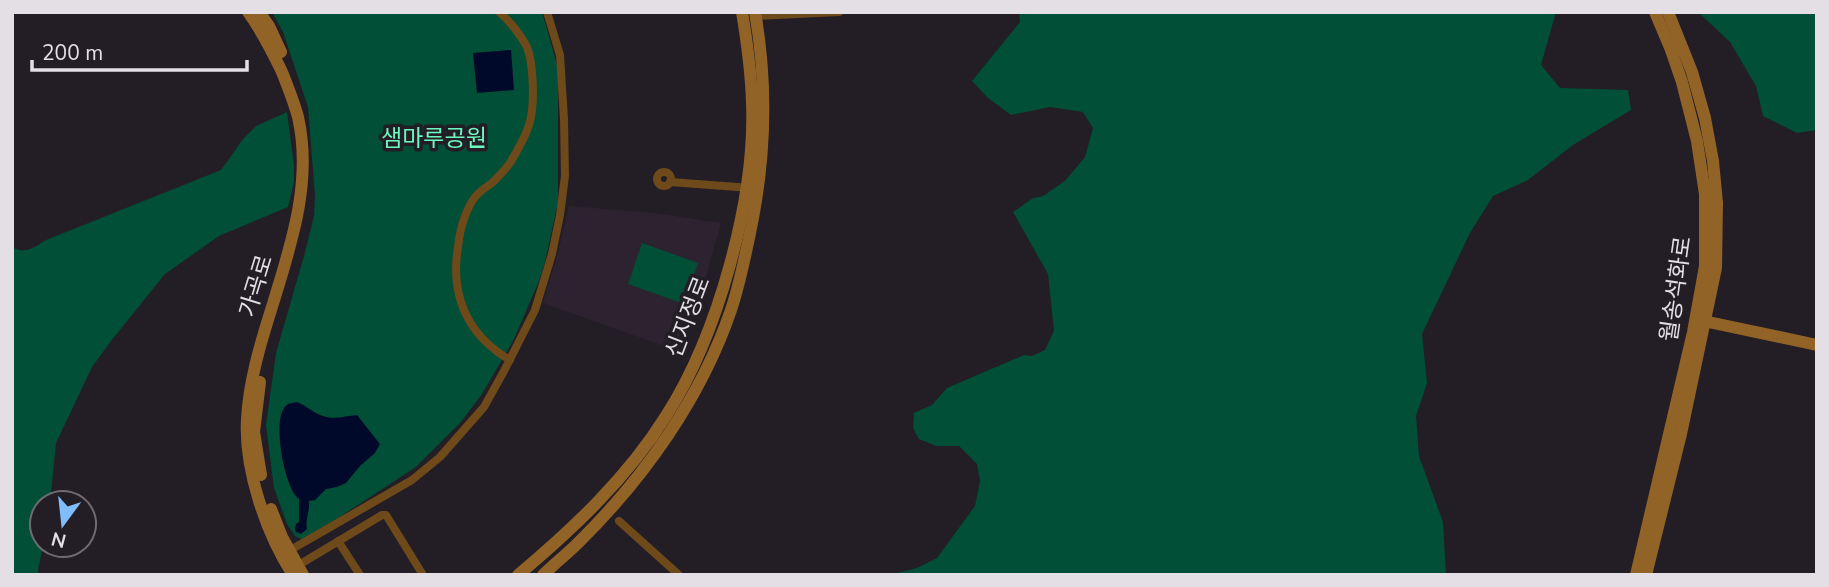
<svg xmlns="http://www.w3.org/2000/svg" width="1829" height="587" font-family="'Nunito Sans','Noto Sans KR',sans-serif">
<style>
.built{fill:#2d2330}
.green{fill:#004f36}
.water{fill:#000929}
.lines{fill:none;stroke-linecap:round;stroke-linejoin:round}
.street{stroke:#6e491a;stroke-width:8}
.secondary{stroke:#926327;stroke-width:12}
.labels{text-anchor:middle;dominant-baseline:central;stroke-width:7;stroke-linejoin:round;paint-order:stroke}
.park-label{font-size:23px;fill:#6bf7be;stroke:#231d25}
.street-label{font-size:23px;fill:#e3dfe5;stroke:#231d25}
</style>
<rect width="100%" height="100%" fill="#231d25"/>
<!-- built -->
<path class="built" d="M 569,206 L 655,213 L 721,223 L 700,298 L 675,350 L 543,303 L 558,253 Z"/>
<!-- green -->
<g class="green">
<path d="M 272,12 L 542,12 L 558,68 L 558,202 L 545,262 L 539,281 L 514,339 L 482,394 L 461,422 L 416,467 L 321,529 L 308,539 L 301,539 L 295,536 L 287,524 L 274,488 L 266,425 L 276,353 L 304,256 L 314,216 L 315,196 L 308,107 L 283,32 Z"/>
<path d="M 1019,12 L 1556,12 L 1541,65 L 1560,88 L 1628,90 L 1631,110 L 1573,145 L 1528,180 L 1493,196 L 1470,233 L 1422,334 L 1427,383 L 1416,416 L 1419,456 L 1443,522 L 1446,575 L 889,575 L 917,568 L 937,558 L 975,506 L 980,481 L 977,464 L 959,446 L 936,446 L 919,439 L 913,428 L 914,413 L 932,405 L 947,388 L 1024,355 L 1032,356 L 1045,350 L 1054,331 L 1048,274 L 1013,212 L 1033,198 L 1043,196 L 1065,181 L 1085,157 L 1093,128 L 1083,112 L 1050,107 L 1011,115 L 988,98 L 972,81 L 1020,22 Z"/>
<path d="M 1698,12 L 1817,12 L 1817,130 L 1797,133 L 1763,116 L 1756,86 L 1730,42 Z"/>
<path d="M 287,112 L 294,165 L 294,182 L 288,207 L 219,236 L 165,274 L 111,341 L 92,367 L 56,443 L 50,503 L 42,503 L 43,545 L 38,570 L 39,575 L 12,575 L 12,247 C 25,255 35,247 46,240 L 221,170 L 243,139 L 256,126 Z"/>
<path d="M 642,243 L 698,263 L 684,304 L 628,284 Z"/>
</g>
<!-- water -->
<g class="water">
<path d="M 511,50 L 514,90 L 477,93 L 473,53 Z"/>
<path d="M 297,402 C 307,406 315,414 323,416 C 333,420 346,416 357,415 L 380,444 L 375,453 L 360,466 L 346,483 L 337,487 L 326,489 L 315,500 L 309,501 C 310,511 305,520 307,529 L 301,534 L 296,532 L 295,529 L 296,524 L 299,522 L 299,499 C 285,490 270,416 287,405 C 288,403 295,403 297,402 Z"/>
</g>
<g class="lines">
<!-- street -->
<g class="street">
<path d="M 499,12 C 510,21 519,33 526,45 C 534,62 535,107 529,125 C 525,138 517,151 510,163 C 505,170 498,177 492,183 C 486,187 480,191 475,197 C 465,211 460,229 458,247 C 450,295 467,335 510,360"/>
<path d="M 755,16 L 839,12"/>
<circle cx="664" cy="179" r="7"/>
<path d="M 670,182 L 751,188"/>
<path d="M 619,521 L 679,575"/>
<path d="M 338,541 L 360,575"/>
<path d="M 294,548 L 412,480 L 440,457 L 484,407 L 504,371 L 535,310 L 552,254 L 560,215 L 565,176 L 564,119 L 560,55 L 547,12"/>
<path d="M 297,566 L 382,515 L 386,515 L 423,575"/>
</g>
<!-- secondary -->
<g class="secondary">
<path d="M 248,12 C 262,31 272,51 282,72 C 288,87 294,102 298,117 C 313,183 290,248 271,310 C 260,345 249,382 247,419 C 244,469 266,533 293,575"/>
<path d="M 259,12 L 269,26 L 281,52"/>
<path d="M 1699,320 L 1817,345"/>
<path d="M 260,382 L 254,432 L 261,475"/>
<path d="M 271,509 L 282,537 L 303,575"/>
<path d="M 518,575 C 573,529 628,477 666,416 C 718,335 756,198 752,102 C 751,72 747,42 742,12"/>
<path d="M 543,575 C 554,564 567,554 578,543 C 644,478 701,398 731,310 C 741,280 747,248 753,218 C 766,149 767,81 755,12"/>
<path d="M 1636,575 L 1693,332 L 1705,266 L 1705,194 L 1697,141 L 1682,82 L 1671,50 L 1655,12"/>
<path d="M 1646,575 L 1681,434 L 1716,268 L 1717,203 L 1713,161 L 1705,118 L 1692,72 L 1668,12"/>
</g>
</g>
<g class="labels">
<!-- park labels -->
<g class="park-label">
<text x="434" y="138">샘마루공원</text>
</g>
<!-- street labels -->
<g class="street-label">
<text transform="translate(256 286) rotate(-73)">가곡로</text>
<text transform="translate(1676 289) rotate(-82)">월송석화로</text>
<text transform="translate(688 317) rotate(-69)">신지정로</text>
</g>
</g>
<!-- border -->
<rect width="1829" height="587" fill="none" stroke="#e3dfe5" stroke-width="28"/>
<!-- north arrow -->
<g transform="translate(63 524) rotate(195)"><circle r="33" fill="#231d25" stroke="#706b72" stroke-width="2"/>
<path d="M0-5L12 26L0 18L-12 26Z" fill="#81bdfa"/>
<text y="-10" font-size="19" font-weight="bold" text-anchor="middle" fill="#e3dfe5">N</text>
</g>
<!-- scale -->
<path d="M32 60v10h215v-10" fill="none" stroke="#e3dfe5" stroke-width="3.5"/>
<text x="42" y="60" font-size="21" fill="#e3dfe5" stroke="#231d25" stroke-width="5" paint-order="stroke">200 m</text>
</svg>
